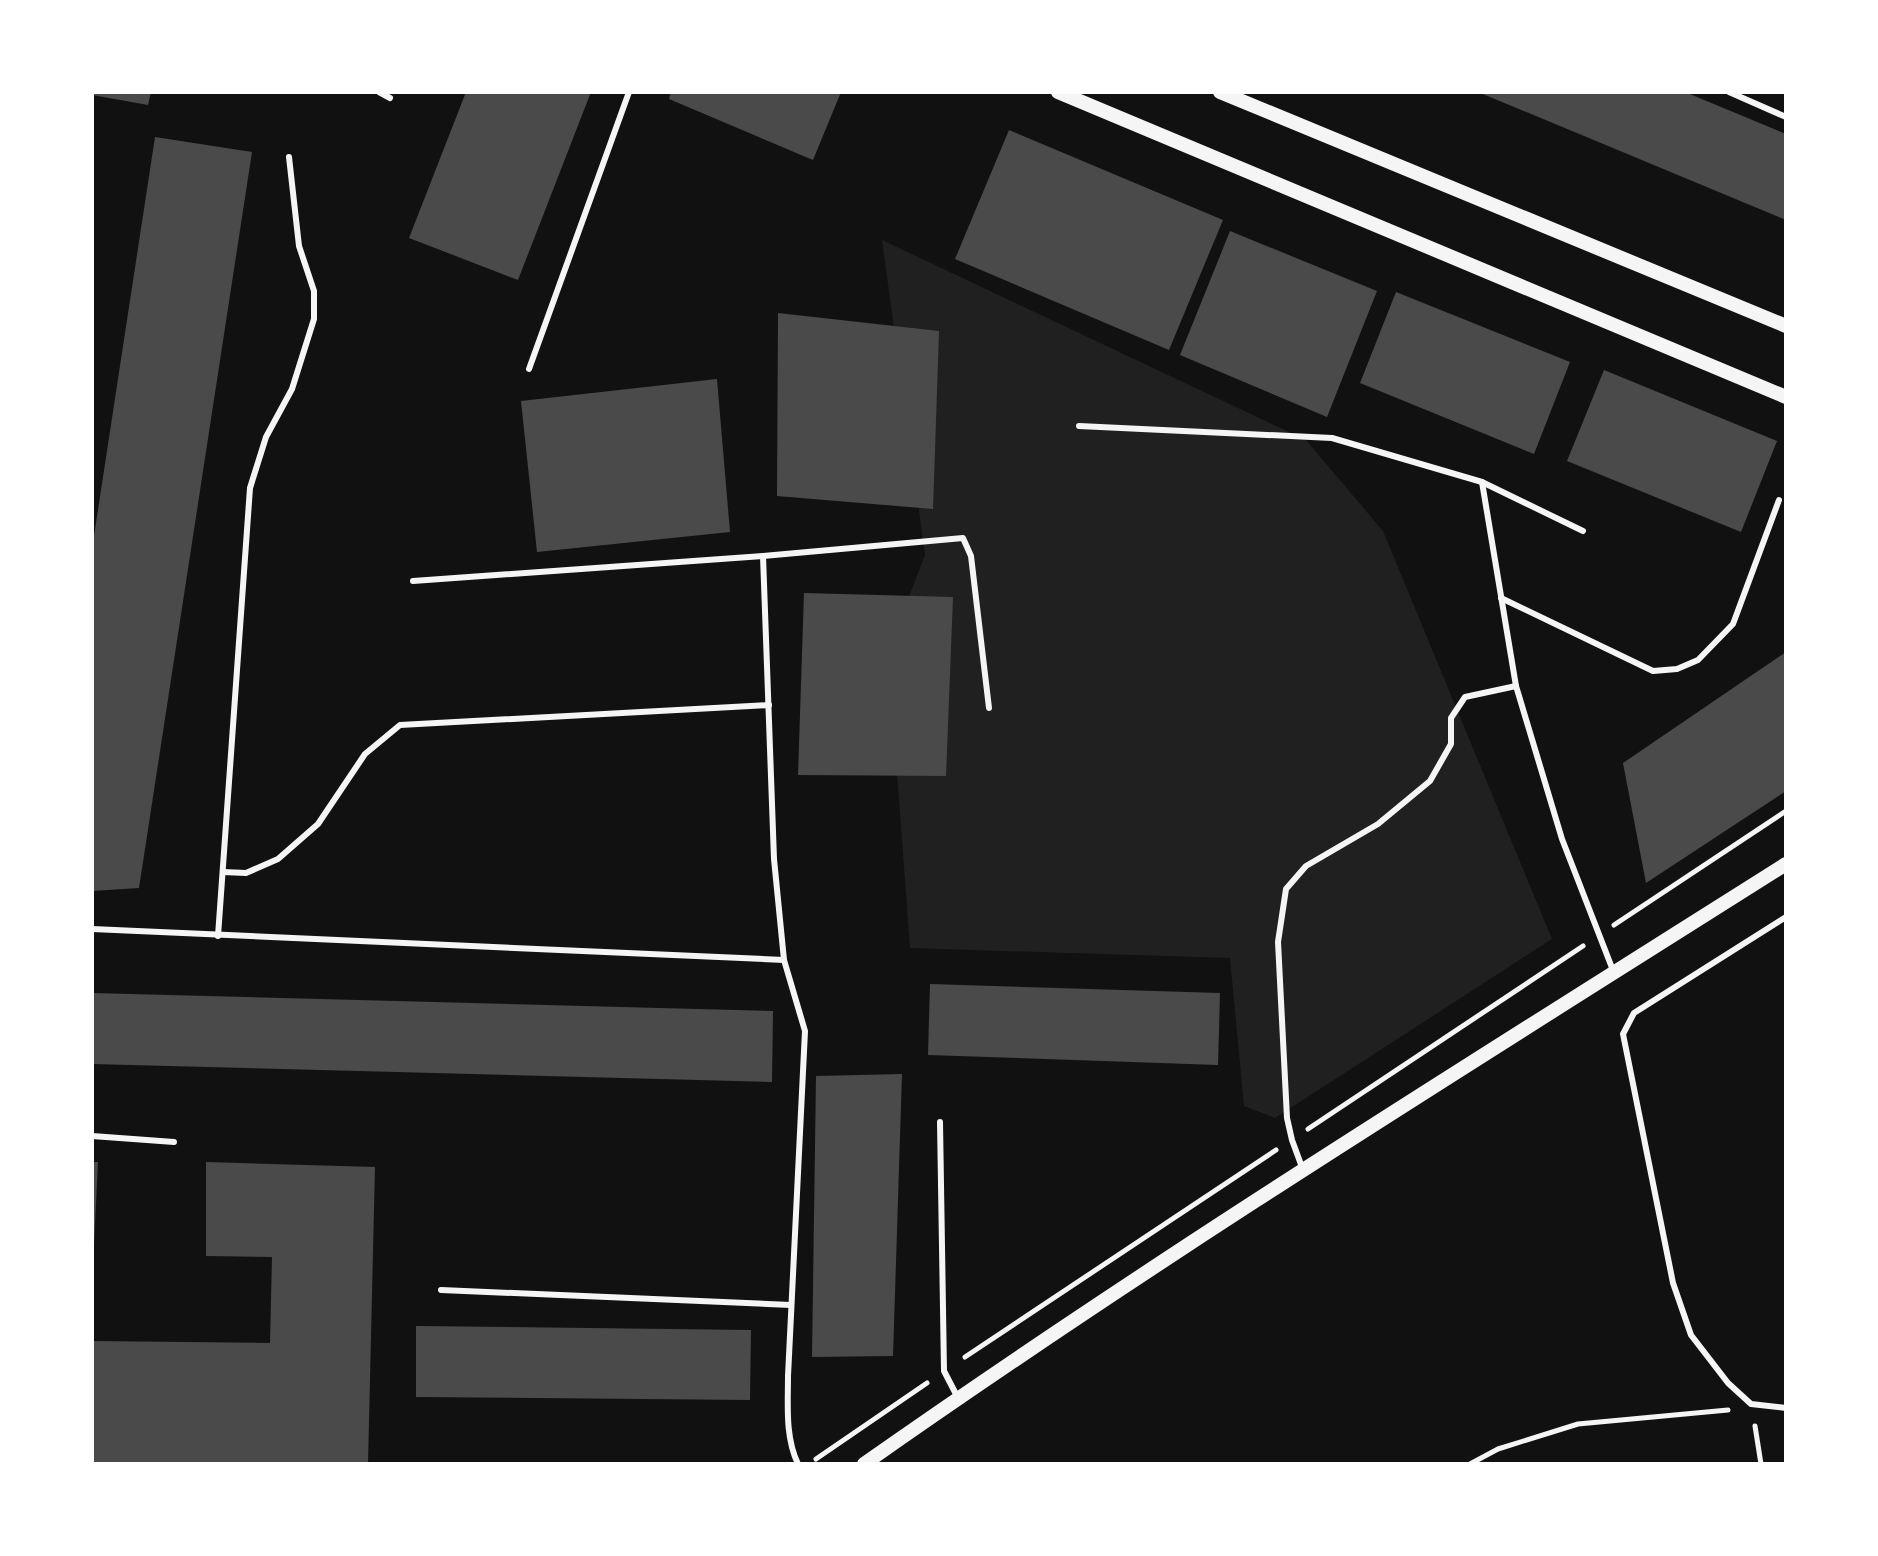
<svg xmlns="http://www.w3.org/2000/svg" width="1878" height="1556" font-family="Figtree,sans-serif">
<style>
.green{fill:#202020}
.building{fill:#4a4a4a}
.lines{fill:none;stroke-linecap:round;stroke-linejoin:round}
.path{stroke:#f5f5f5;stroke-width:5}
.service{stroke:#f5f5f5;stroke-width:6}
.tertiary{stroke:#f5f5f5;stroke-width:14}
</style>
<rect width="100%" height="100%" fill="#111"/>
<!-- green -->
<path class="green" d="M 882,240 L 1306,440 L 1383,531 L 1552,939 L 1275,1118 L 1244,1106 L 1230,958 L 910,948 L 888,651 L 925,555 Z"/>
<!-- building -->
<g class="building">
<path d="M 92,92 L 151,92 L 148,105 L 92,95 Z"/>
<path d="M 466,92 L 591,92 L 518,280 L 409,238 Z"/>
<path d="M 671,92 L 841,92 L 813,160 L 669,99 Z"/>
<path d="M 1478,92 L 1685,92 L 1786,134 L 1786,220 Z"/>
<path d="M 1009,130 L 1223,220 L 1169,350 L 955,259 Z"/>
<path d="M 155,137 L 252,152 L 139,888 L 92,891 L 92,549 Z"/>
<path d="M 1230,231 L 1377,291 L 1327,417 L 1180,355 Z"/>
<path d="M 1396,292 L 1570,362 L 1534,454 L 1360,383 Z"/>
<path d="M 778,313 L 939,331 L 933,509 L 777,496 Z"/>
<path d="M 1604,370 L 1777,441 L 1741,532 L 1567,461 Z"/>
<path d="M 717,379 L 730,532 L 537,552 L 521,401 Z"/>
<path d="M 804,593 L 953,597 L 946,776 L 798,775 Z"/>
<path d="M 1786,652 L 1786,791 L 1646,883 L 1623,763 Z"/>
<path d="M 930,984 L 1220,993 L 1218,1065 L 928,1055 Z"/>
<path d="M 92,993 L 773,1011 L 772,1082 L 92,1064 Z"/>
<path d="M 902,1074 L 893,1356 L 812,1357 L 816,1076 Z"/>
<path d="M 92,1162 L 98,1162 L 94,1246 L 92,1246 Z"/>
<path d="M 206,1162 L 375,1167 L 368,1464 L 92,1464 L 92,1341 L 270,1343 L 272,1257 L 206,1256 Z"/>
<path d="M 416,1326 L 751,1330 L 750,1400 L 416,1397 Z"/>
</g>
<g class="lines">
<!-- path -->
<g class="path">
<path d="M 1614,925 L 1786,811"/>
<path d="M 1308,1129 L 1583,946"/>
<path d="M 965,1357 L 1276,1150"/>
<path d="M 1755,1426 L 1761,1464"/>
<path d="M 816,1459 L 927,1383"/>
<path d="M 1470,1464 L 1498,1449 L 1578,1424 L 1728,1410"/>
</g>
<!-- service -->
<g class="service">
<path d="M 379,92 L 390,98"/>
<path d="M 1729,92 L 1786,117"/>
<path d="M 529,369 L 629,92"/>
<path d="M 1079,426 L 1332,438 L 1482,482 L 1583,531"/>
<path d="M 1482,482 L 1516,686 L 1562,839 L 1614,973"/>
<path d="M 763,556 L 774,859 L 784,960 L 805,1031 L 788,1376 C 788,1405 785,1437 798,1464"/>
<path d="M 413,581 L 763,556 L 963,538 L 971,556 L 989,708"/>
<path d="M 1501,598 L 1653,671 L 1677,669 L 1698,660 L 1733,624 L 1779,500"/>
<path d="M 223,872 L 246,873 L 278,859 L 318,824 L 365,754 L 400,725 L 769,705"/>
<path d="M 1786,917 L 1634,1013 L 1623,1034 L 1673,1283 L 1691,1335 L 1728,1383 L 1751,1404 L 1786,1408"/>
<path d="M 92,929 L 784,960"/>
<path d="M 218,936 L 250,488 L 266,437 L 292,389 L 314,319 L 314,291 L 299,246 L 289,157"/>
<path d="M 940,1122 L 944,1371 L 958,1398"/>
<path d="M 92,1136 L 174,1142"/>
<path d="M 1303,1170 L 1292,1140 L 1287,1118 L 1278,942 L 1286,889 L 1306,866 L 1378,824 L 1430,781 L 1451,744 L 1451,718 L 1465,697 L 1516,686"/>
<path d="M 441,1290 L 791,1305"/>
</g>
<!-- tertiary -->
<g class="tertiary">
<path d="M 1058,92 L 1786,397"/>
<path d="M 1220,92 L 1786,326"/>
<path d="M 864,1464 C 1164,1253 1476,1060 1786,864"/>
</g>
</g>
<!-- border -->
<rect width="1878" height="1556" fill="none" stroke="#ffffff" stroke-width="188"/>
</svg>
